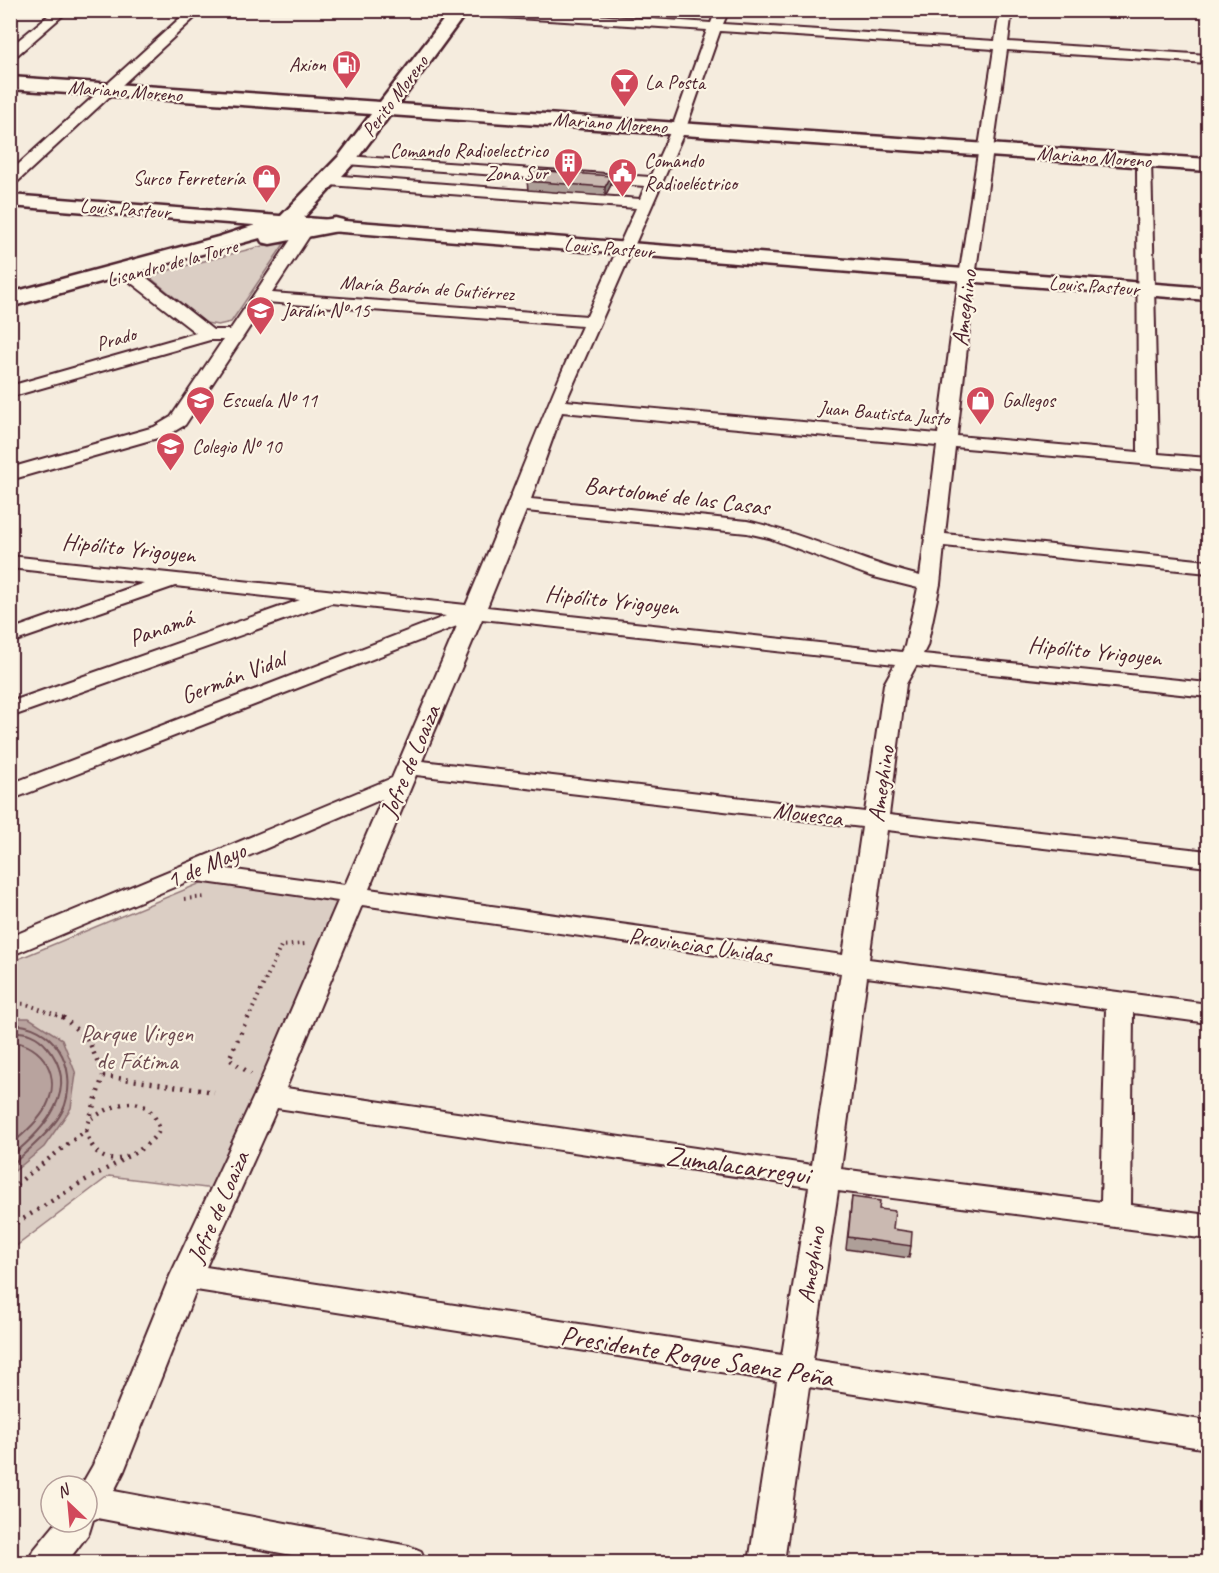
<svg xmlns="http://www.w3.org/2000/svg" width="1219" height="1573" font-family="Caveat,sans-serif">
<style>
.green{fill:#dbcec4;stroke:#927678;stroke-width:1.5}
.water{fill:#b8a39e;stroke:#8c6e70;stroke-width:1.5}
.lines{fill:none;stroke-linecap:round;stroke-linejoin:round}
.shore{stroke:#765459;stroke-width:2}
.minor-casing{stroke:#4a1f2b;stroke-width:4}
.tertiary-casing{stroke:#4a1f2b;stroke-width:5}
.secondary-casing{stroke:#4a1f2b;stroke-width:5}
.path-far1{stroke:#4a1f2b;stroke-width:4;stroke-dasharray:1.5 4.5;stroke-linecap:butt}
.path{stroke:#4a1f2b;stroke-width:4.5;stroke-dasharray:2 6;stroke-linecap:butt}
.minor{fill:#fcf5e5;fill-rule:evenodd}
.tertiary{fill:#fcf5e5;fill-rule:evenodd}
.secondary{fill:#fcf5e5;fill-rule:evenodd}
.wall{fill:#ae9f98;stroke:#4a1f2b;stroke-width:1.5}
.shaded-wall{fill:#8d827c;stroke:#4a1f2b;stroke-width:1.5}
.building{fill:#cab9b1;stroke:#4a1f2b;stroke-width:1.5}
.labels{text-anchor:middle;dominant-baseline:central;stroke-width:4.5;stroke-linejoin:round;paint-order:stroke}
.far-poi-label{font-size:20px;fill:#4a1f2b;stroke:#fcf5e5;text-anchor:start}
.far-street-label{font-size:20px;fill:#4a1f2b;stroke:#fcf5e5}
.street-label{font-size:24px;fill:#4a1f2b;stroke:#fcf5e5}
.park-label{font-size:24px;fill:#6e4b51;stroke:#fcf5e5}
.near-street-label{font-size:28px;fill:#4a1f2b;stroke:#fcf5e5}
</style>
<rect width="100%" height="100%" fill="#f5ecde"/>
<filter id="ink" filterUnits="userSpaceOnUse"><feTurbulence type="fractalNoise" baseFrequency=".0167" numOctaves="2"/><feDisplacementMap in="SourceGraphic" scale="12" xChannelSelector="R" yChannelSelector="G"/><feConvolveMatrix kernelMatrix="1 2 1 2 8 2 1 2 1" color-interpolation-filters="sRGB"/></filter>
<g filter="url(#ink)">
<!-- green -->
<g class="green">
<path d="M 274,243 L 284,244 L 231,322 L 218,325 L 206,323 L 152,279 L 154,274 Z"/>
<path d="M 208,880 L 338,902 L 214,1189 L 109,1176 L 11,1250 L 11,962 Z"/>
</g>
<!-- water -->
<path class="water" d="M 11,1018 L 29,1018 L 62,1039 L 76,1074 L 71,1108 L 44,1147 L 11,1174 Z"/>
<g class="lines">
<!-- shore -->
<g class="shore">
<path d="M 10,1024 C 53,1024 78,1064 65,1105 C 58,1126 27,1152 10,1166"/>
<path d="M 10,1032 C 26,1031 37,1035 47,1047 C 83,1089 43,1131 10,1157"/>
<path d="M 10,1041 C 44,1045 62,1076 46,1107 C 38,1122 24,1134 10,1145"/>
</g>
<defs>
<g id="minor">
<path d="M 55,10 L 69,10 L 15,57 L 10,58 L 10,47 Z"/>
<path d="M 189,10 L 203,10 L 15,184 L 10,185 L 10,172 Z"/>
<path d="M 448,10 L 521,10 L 711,23 L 716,10 L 729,10 L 723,24 L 995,41 L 1000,10 L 1012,10 L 1008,42 L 1208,55 L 1208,63 L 1007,50 L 975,277 L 957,436 L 1138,452 L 1137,160 L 1144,156 L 1151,160 L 1158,454 L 1208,458 L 1208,470 L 955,447 L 945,534 L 1208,561 L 1208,573 L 944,546 L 940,584 L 927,646 L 923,654 L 1208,683 L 1208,697 L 916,666 L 906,684 L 889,815 L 1208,851 L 1208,867 L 887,830 L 869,959 L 1208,1004 L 1208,1023 L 1133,1013 L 1131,1205 L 1208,1215 L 1208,1239 L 838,1191 L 813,1360 L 1208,1421 L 1208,1449 L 809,1387 L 784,1562 L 749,1562 L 777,1381 L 196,1290 L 124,1471 L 114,1491 L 409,1546 L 421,1551 L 426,1562 L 328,1562 L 97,1518 L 93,1520 L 89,1533 L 67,1562 L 28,1562 L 33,1551 L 57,1522 L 87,1522 L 87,1486 L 81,1486 L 93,1465 L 170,1276 L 254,1096 L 338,901 L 191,880 L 10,956 L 10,937 L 392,778 L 457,626 L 10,800 L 10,784 L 446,616 L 331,603 L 10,717 L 10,702 L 300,600 L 175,586 L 10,643 L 10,630 L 144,583 L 10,568 L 10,556 L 466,605 C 506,512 541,417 582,326 L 266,302 L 185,425 L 168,435 L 10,480 L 10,468 L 154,427 L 171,417 L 223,340 L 210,340 L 10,397 L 10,386 L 196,333 L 125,278 L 123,274 L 125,270 L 137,270 L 213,330 L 230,330 L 304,220 L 310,218 L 318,223 L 272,293 L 587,316 L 636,208 L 329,185 L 321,180 L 329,175 L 640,199 L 645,186 L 346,164 L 339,160 L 346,156 L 650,177 L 672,128 L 707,30 L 454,14 ZM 720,31 L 994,49 L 959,277 L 938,434 L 566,401 L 686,128 ZM 562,412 L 937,446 L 920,576 C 860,562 806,534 747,521 L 531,499 ZM 526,511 L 747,533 L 769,538 L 870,576 L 918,588 L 905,646 L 902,652 L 487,607 ZM 482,619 L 895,664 L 884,684 L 865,812 L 422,761 ZM 416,775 L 862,827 L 843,955 L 369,889 ZM 382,799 L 345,885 L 220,868 ZM 362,905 L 841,973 L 812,1165 L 286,1088 ZM 867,977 L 1106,1009 L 1101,1202 L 841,1169 ZM 277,1108 L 809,1187 L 782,1355 L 206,1267 Z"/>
</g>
<path id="tertiary" d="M 10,195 L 1208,288 L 1208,300 L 10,206 Z"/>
<path id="secondary" d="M 451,10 L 468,10 L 399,104 L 1208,159 L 1208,171 L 390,115 L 353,164 L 297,225 L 335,218 L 343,220 L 346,225 L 343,230 L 270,244 L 262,242 L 260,238 L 10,307 L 10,293 L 218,237 L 280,217 L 339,156 L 371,114 L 10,89 L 10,77 L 380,102 Z"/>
</defs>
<!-- minor casing -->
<use href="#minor" class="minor-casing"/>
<!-- tertiary casing -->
<use href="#tertiary" class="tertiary-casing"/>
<!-- secondary casing -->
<use href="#secondary" class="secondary-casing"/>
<!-- path-far1 -->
<g class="path-far1">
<path d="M 184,899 L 206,897"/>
<path d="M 10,1003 L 26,1004 L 67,1019"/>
<path d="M 248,1019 L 281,946 L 305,944"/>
</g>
<!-- path -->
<g class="path">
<path d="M 248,1017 L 229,1059 L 251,1074"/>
<path d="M 103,1076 L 214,1092"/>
<path d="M 86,1130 C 98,1178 138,1159 160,1130 C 148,1091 120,1101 92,1118"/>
<path d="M 10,1189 L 86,1130 L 103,1076 L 89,1041 L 63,1017"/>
<path d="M 10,1227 L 82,1182 L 123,1160"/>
</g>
<!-- minor -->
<use href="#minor" class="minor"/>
<!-- tertiary -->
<use href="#tertiary" class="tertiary"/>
<!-- secondary -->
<use href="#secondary" class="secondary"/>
</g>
<!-- wall -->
<g class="wall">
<path d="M 527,181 L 611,185 L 605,196 L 528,190 Z"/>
<path d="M 852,1197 L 911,1246 L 909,1258 L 846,1249 Z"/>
</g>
<!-- shaded-wall -->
<path class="shaded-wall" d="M 611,176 L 611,185 L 605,196 L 605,187 Z"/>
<!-- building -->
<g class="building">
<path d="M 534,170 L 611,176 L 605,187 L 527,181 Z"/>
<path d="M 852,1197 L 880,1201 L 879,1209 L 895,1211 L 893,1229 L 912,1232 L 911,1246 L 848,1237 Z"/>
</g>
</g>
<!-- icons -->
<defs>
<symbol id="fuel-pin" viewBox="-11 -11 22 30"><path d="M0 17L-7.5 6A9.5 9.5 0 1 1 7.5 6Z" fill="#d1495b" stroke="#fcf5e5"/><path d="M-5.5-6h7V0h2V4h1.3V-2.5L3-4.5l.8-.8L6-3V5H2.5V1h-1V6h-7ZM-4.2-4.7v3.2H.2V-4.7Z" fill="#fff"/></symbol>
<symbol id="bar-pin" viewBox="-11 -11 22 30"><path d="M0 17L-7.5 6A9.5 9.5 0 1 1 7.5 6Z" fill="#d1495b" stroke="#fcf5e5"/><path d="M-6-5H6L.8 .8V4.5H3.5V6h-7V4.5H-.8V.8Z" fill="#fff"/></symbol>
<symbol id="building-pin" viewBox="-11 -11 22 30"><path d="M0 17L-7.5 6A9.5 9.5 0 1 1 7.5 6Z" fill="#d1495b" stroke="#fcf5e5"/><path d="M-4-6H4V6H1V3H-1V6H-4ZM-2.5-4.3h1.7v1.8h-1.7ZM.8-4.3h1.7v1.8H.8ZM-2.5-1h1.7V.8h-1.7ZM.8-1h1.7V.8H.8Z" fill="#fff"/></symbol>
<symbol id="civic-pin" viewBox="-11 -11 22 30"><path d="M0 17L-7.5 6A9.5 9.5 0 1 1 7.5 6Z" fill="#d1495b" stroke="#fcf5e5"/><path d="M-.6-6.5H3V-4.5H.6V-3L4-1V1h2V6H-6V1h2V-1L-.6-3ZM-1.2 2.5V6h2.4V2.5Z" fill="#fff"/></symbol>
<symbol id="shop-pin" viewBox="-11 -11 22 30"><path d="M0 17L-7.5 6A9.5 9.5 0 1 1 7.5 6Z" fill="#d1495b" stroke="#fcf5e5"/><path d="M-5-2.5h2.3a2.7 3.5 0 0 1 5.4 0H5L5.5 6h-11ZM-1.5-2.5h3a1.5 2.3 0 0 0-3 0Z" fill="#fff"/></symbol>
<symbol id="school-pin" viewBox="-11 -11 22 30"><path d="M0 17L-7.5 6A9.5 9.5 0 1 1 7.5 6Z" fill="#d1495b" stroke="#fcf5e5"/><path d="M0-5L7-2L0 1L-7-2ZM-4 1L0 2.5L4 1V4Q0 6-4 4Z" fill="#fff"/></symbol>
</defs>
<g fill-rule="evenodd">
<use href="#fuel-pin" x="330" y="48" width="33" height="45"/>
<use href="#bar-pin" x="608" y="66" width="33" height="45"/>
<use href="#building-pin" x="552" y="146" width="33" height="45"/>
<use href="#civic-pin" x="606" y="156" width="33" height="45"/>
<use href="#shop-pin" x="250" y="162" width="33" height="45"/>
<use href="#school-pin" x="244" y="294" width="33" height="45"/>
<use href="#school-pin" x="184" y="384" width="33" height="45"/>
<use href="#shop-pin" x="964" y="384" width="33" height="45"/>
<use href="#school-pin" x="154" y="430" width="33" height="45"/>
</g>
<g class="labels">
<!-- far-poi labels -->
<g class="far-poi-label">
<text x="326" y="64" text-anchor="end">Axion</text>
<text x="645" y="82">La Posta</text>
<text x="548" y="150" text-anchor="end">Comando Radioelectrico<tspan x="548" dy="23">Zona Sur</tspan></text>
<text x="644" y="160">Comando<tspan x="644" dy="23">Radioeléctrico</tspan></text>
<text x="245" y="178" text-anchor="end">Surco Ferretería</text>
<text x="282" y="310">Jardín Nº 15</text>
<text x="222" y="400">Escuela Nº 11</text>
<text x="1002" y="400">Gallegos</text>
<text x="192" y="446">Colegio Nº 10</text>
</g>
<!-- far-street labels -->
<g class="far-street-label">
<text transform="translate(125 91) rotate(4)">Mariano Moreno</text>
<text transform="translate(395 96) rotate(-53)">Perito Moreno</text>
<text transform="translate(610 123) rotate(4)">Mariano Moreno</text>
<text transform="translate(1094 157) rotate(4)">Mariano Moreno</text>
<text transform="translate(125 209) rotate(4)">Louis Pasteur</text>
<text transform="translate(609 248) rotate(5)">Louis Pasteur</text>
<text transform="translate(172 263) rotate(-15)">Lisandro de la Torre</text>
<text transform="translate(1094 286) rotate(4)">Louis Pasteur</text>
<text transform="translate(427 288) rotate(4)">María Barón de Gutiérrez</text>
<text transform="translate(116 339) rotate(-16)">Prado</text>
<text transform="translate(884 413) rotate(5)">Juan Bautista Justo</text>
</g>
<!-- street labels -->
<g class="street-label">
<text transform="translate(964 308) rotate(-83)">Ameghino</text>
<text transform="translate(677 496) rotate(7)">Bartolomé de las Casas</text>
<text transform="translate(129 548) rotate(6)">Hipólito Yrigoyen</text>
<text transform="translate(612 600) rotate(6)">Hipólito Yrigoyen</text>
<text transform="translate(161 628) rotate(-20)">Panamá</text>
<text transform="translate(1095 651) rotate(6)">Hipólito Yrigoyen</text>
<text transform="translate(233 677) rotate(-21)">Germán Vidal</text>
<text transform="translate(410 761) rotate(-67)">Jofre de Loaiza</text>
<text transform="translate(881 784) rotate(-82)">Ameghino</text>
<text transform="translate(808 814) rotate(7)">Mouesca</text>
<text transform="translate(206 865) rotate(-23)">1 de Mayo</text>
<text transform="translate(700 945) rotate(8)">Provincias Unidas</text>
<text transform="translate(218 1207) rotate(-66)">Jofre de Loaiza</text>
<text transform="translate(811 1265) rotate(-81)">Ameghino</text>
</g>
<!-- park labels -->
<g class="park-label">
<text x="137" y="1033">Parque Virgen<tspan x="137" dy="28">de Fátima</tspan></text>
</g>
<!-- near-street labels -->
<g class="near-street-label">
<text transform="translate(738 1165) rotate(8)">Zumalacarregui</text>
<text transform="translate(697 1356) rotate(9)">Presidente Roque Saenz Peña</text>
</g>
</g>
<!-- margin -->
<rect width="1219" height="1573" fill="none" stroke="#fcf5e5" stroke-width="36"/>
<rect x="18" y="18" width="1183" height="1537" fill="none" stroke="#4a1f2b" stroke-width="2" filter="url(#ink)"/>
<!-- north arrow -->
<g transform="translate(69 1504) rotate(334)"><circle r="28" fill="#fcf5e5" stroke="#b59f9b" stroke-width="1.5"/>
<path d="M0-4.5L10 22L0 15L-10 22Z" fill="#d1495b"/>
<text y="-9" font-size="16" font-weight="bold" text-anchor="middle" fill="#4a1f2b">N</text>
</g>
</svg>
